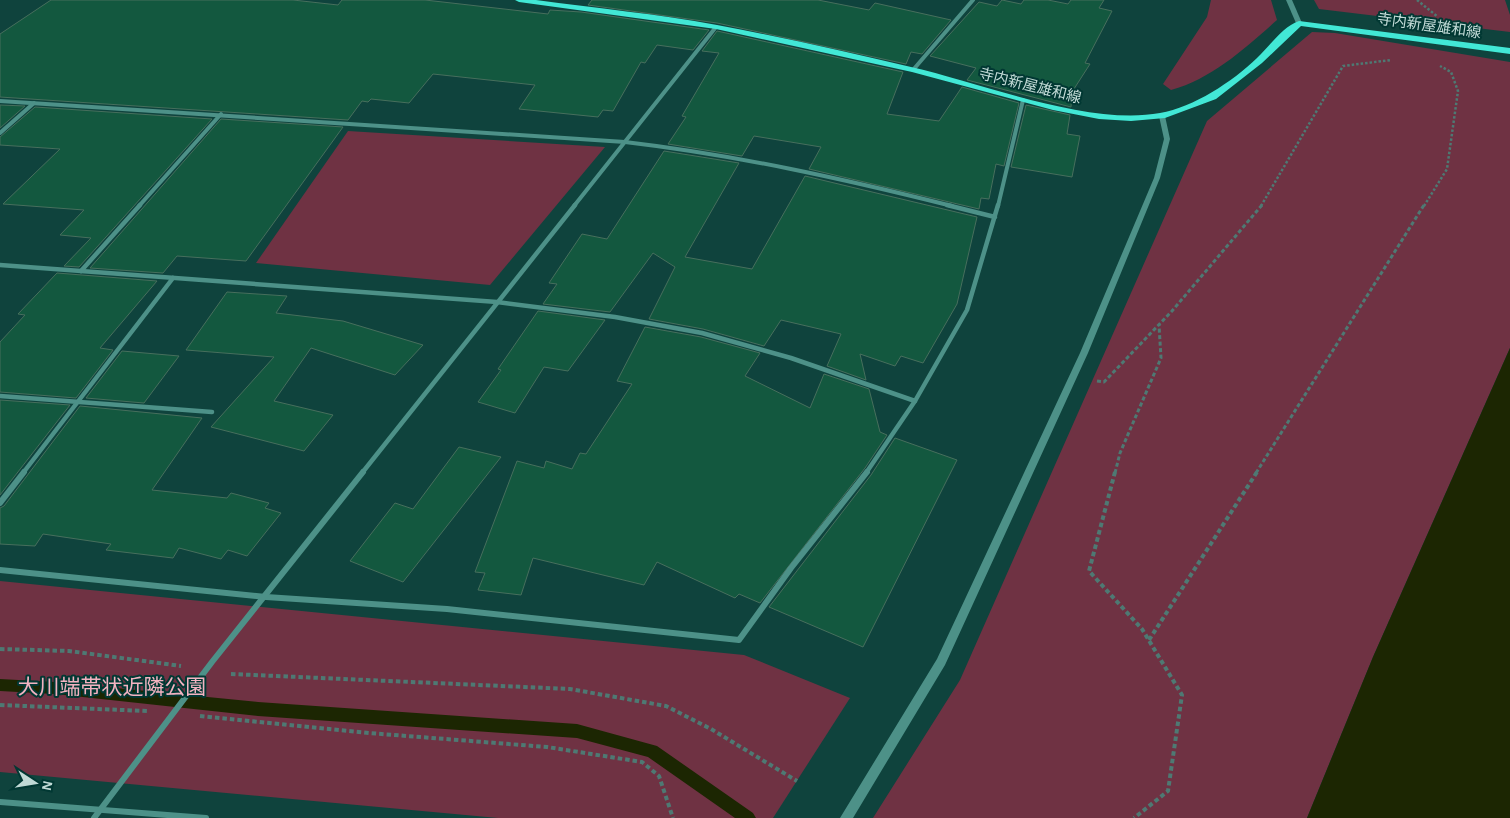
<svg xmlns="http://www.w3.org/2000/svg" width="1510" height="818" font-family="'Alegreya Sans','Noto Sans JP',sans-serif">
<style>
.green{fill:#6f3243}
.water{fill:#1c2602}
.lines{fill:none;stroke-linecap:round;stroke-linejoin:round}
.stream{fill:#1c2602;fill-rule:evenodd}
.building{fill:#13583f;stroke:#476f5d}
.path-far2{stroke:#4e7973;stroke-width:2.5;stroke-dasharray:2.5 2;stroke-linecap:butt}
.path-far1{stroke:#4e7973;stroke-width:3;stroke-dasharray:4 2.5;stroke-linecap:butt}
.path{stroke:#4e7973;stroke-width:4;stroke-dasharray:4.5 3;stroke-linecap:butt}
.minor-far2{stroke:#4d9188;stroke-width:4}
.minor-far1{stroke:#4d9188;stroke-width:4.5}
.minor{stroke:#4d9188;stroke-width:6}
.tertiary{fill:#4d9188;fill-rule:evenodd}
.primary{fill:#42e8d6;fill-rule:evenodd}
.labels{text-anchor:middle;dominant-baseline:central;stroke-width:4;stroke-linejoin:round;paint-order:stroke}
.far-street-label{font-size:15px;fill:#c1dad6;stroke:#013833}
.near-park-label{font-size:21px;fill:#f3b3c1;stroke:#013833}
</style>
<rect width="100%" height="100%" fill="#0f433d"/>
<!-- green -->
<g class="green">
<path d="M 1211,0 L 1271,0 L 1277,20 C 1244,49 1213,78 1171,90 L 1163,84 L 1207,17 Z"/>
<path d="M 1314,0 L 1505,0 L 1510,15 L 1510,32 L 1319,9 Z"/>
<path d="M 1312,32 L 1335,33 L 1510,62 L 1510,348 L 1373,657 L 1307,818 L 873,818 L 960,680 L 1207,121 Z"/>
<path d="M 348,131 L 605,147 L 490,285 L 256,263 Z"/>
<path d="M 0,581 L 744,655 L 850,698 L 773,818 L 498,818 L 0,772 Z"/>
</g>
<!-- water -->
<path class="water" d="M 1510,348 L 1510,818 L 1307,818 L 1373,657 Z"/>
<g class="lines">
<!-- stream -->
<path class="stream" d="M 0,679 L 55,682 L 258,702 L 577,724 L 657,746 L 753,813 L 756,818 L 735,818 L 648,757 L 577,738 L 258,716 L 55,694 L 0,691 Z"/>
</g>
<!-- building -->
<g class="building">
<path d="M 51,0 L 293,0 L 338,5 L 342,0 L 425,0 L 548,14 L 550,10 L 581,12 L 709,30 L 693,50 L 657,45 L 645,63 L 641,62 L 613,111 L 603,110 L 598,117 L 519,109 L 535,85 L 433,74 L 409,103 L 371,99 L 368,102 L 362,101 L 348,120 L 0,97 L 0,34 Z"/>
<path d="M 592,0 L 818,0 L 869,10 L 875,3 L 951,20 L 922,54 L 911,52 L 906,64 L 717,23 L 588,5 Z"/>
<path d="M 1002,0 L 1021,4 L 1024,0 L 1048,0 L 1068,4 L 1071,0 L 1104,0 L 1099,8 L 1112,11 L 1085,63 L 1090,64 L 1072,92 L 1071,107 L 967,80 L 976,68 L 930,56 L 979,2 L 997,6 Z"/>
<path d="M 717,31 L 903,72 L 887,114 L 939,121 L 962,87 L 1019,103 L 1004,166 L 996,164 L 989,199 L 981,198 L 979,209 L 809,169 L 821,147 L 754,136 L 742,156 L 668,144 L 686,117 L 682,116 L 719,53 L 702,51 Z"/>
<path d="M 0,105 L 25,106 L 0,128 Z"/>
<path d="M 1026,105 L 1070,115 L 1067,134 L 1080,136 L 1072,177 L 1011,167 Z"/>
<path d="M 35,107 L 212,119 L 79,267 L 64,266 L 91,238 L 60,235 L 84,210 L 3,204 L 60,149 L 0,145 L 0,137 Z"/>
<path d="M 221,119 L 343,127 L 246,261 L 177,256 L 163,273 L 90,268 Z"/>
<path d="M 664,151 L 739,163 L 685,257 L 752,269 L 805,176 L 977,217 L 957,304 L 923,363 L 901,356 L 895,366 L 860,354 L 866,380 L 827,366 L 841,334 L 781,320 L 764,346 L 703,329 L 649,319 L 675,267 L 653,253 L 610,312 L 543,304 L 557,284 L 549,283 L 582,234 L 607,239 Z"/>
<path d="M 57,273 L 157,281 L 100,348 L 113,350 L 76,398 L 0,392 L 0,342 L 25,315 L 18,314 Z"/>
<path d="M 227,292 L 287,296 L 276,313 L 343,321 L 423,345 L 395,375 L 311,348 L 274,401 L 333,415 L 304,451 L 211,427 L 274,357 L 186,350 Z"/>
<path d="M 538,311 L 605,320 L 568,371 L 544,367 L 515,413 L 478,402 L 501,370 L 498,369 Z"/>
<path d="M 645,327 L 701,337 L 760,353 L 745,376 L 810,408 L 824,374 L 869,389 L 880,432 L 887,435 L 865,468 L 760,603 L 739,594 L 735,598 L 657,562 L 644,585 L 533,558 L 521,595 L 478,590 L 485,573 L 475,572 L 517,461 L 544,468 L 546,461 L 572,469 L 580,453 L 586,454 L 632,384 L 617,381 Z"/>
<path d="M 122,351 L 179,356 L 144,403 L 86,398 Z"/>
<path d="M 0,400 L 70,405 L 0,495 Z"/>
<path d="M 80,406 L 202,418 L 152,490 L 227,498 L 231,493 L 269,503 L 265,508 L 281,513 L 247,556 L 228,550 L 221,559 L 179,548 L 173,558 L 106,550 L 111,544 L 43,534 L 35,546 L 0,544 L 0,508 L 4,506 Z"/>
<path d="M 895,438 L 957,460 L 863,647 L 769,607 L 871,475 Z"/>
<path d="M 459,447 L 501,457 L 403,582 L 350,561 L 395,503 L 413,509 Z"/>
</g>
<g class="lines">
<!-- path-far2 -->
<g class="path-far2">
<path d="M 1417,0 L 1438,17"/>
<path d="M 1261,206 L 1343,66 L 1391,60"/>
<path d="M 1424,206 L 1447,169 L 1458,91 L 1451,72 L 1440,66"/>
</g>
<!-- path-far1 -->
<g class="path-far1">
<path d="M 1097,381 L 1104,382 L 1172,311 L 1262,205"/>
<path d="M 1115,473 L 1120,453 L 1161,358 L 1159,325"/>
<path d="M 1256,473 L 1424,205"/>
</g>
<!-- path -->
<g class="path">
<path d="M 1115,472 L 1089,571 L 1142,629 L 1182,695 L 1168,791 L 1134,818"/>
<path d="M 1149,640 L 1257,472"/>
<path d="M 0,649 L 69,651 L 181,666"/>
<path d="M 231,674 L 570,689 L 666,706 L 711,729 L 797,781"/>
<path d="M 0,705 L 147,711"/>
<path d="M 200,716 L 369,733 L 547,747 L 642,762 L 659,776 L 673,818"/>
</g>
<!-- minor-far2 -->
<g class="minor-far2">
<path d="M 913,70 L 973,0"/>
<path d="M 0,101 L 625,142 C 736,155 844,179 952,206"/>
<path d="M 0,133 L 34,103"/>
<path d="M 139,206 L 221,114"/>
<path d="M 574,206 L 716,27"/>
<path d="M 998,206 L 1023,100"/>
</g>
<!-- minor-far1 -->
<g class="minor-far1">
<path d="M 947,205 L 995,217"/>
<path d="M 0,265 L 497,302 L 615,317 L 702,333 L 791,358 L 915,401"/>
<path d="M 81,271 L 140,205"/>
<path d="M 0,396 L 212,412"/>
<path d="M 23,473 L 173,278"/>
<path d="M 362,473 L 575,205"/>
<path d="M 866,473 L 915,401 L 967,310 L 998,205"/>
</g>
<!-- minor -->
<g class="minor">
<path d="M 0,503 L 24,472"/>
<path d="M 0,570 L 266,597 L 447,609 L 739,640 L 791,568 L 867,472"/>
<path d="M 0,802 L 206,818"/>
<path d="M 94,818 L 212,662 L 363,472"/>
</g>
<!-- tertiary -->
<g class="tertiary">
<path d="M 1286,0 L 1292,0 L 1302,23 L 1301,24 L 1296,23 Z"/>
<path d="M 1162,114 L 1165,116 L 1170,139 L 1160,178 L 1088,353 L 945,665 L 853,818 L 840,818 L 937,659 L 1080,353 L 1154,178 L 1164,139 L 1159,116 Z"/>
</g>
<!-- primary -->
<path class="primary" d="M 515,0 L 536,0 C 596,8 657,14 717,25 C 782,37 846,52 911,67 C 982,83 1088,126 1160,113 C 1194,107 1232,82 1257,58 C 1270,46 1282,27 1299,21 L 1510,48 L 1510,54 L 1301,26 L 1262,63 L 1216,99 L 1165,118 L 1131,121 L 1099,119 L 1053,110 L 912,72 L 716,29 L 519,2 Z"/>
</g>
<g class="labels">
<!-- far-street labels -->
<g class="far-street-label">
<text transform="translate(1429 26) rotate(8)">寺内新屋雄和線</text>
<text transform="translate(1030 86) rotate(14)">寺内新屋雄和線</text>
</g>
<!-- near-park labels -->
<g class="near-park-label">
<text x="112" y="687">大川端帯状近隣公園</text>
</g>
</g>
<!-- north arrow -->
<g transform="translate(35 783) rotate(102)" stroke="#013833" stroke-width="4" paint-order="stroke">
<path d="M0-4L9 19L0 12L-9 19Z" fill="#c1dad6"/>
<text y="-8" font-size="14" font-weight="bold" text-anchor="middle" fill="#c1dad6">N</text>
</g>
</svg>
